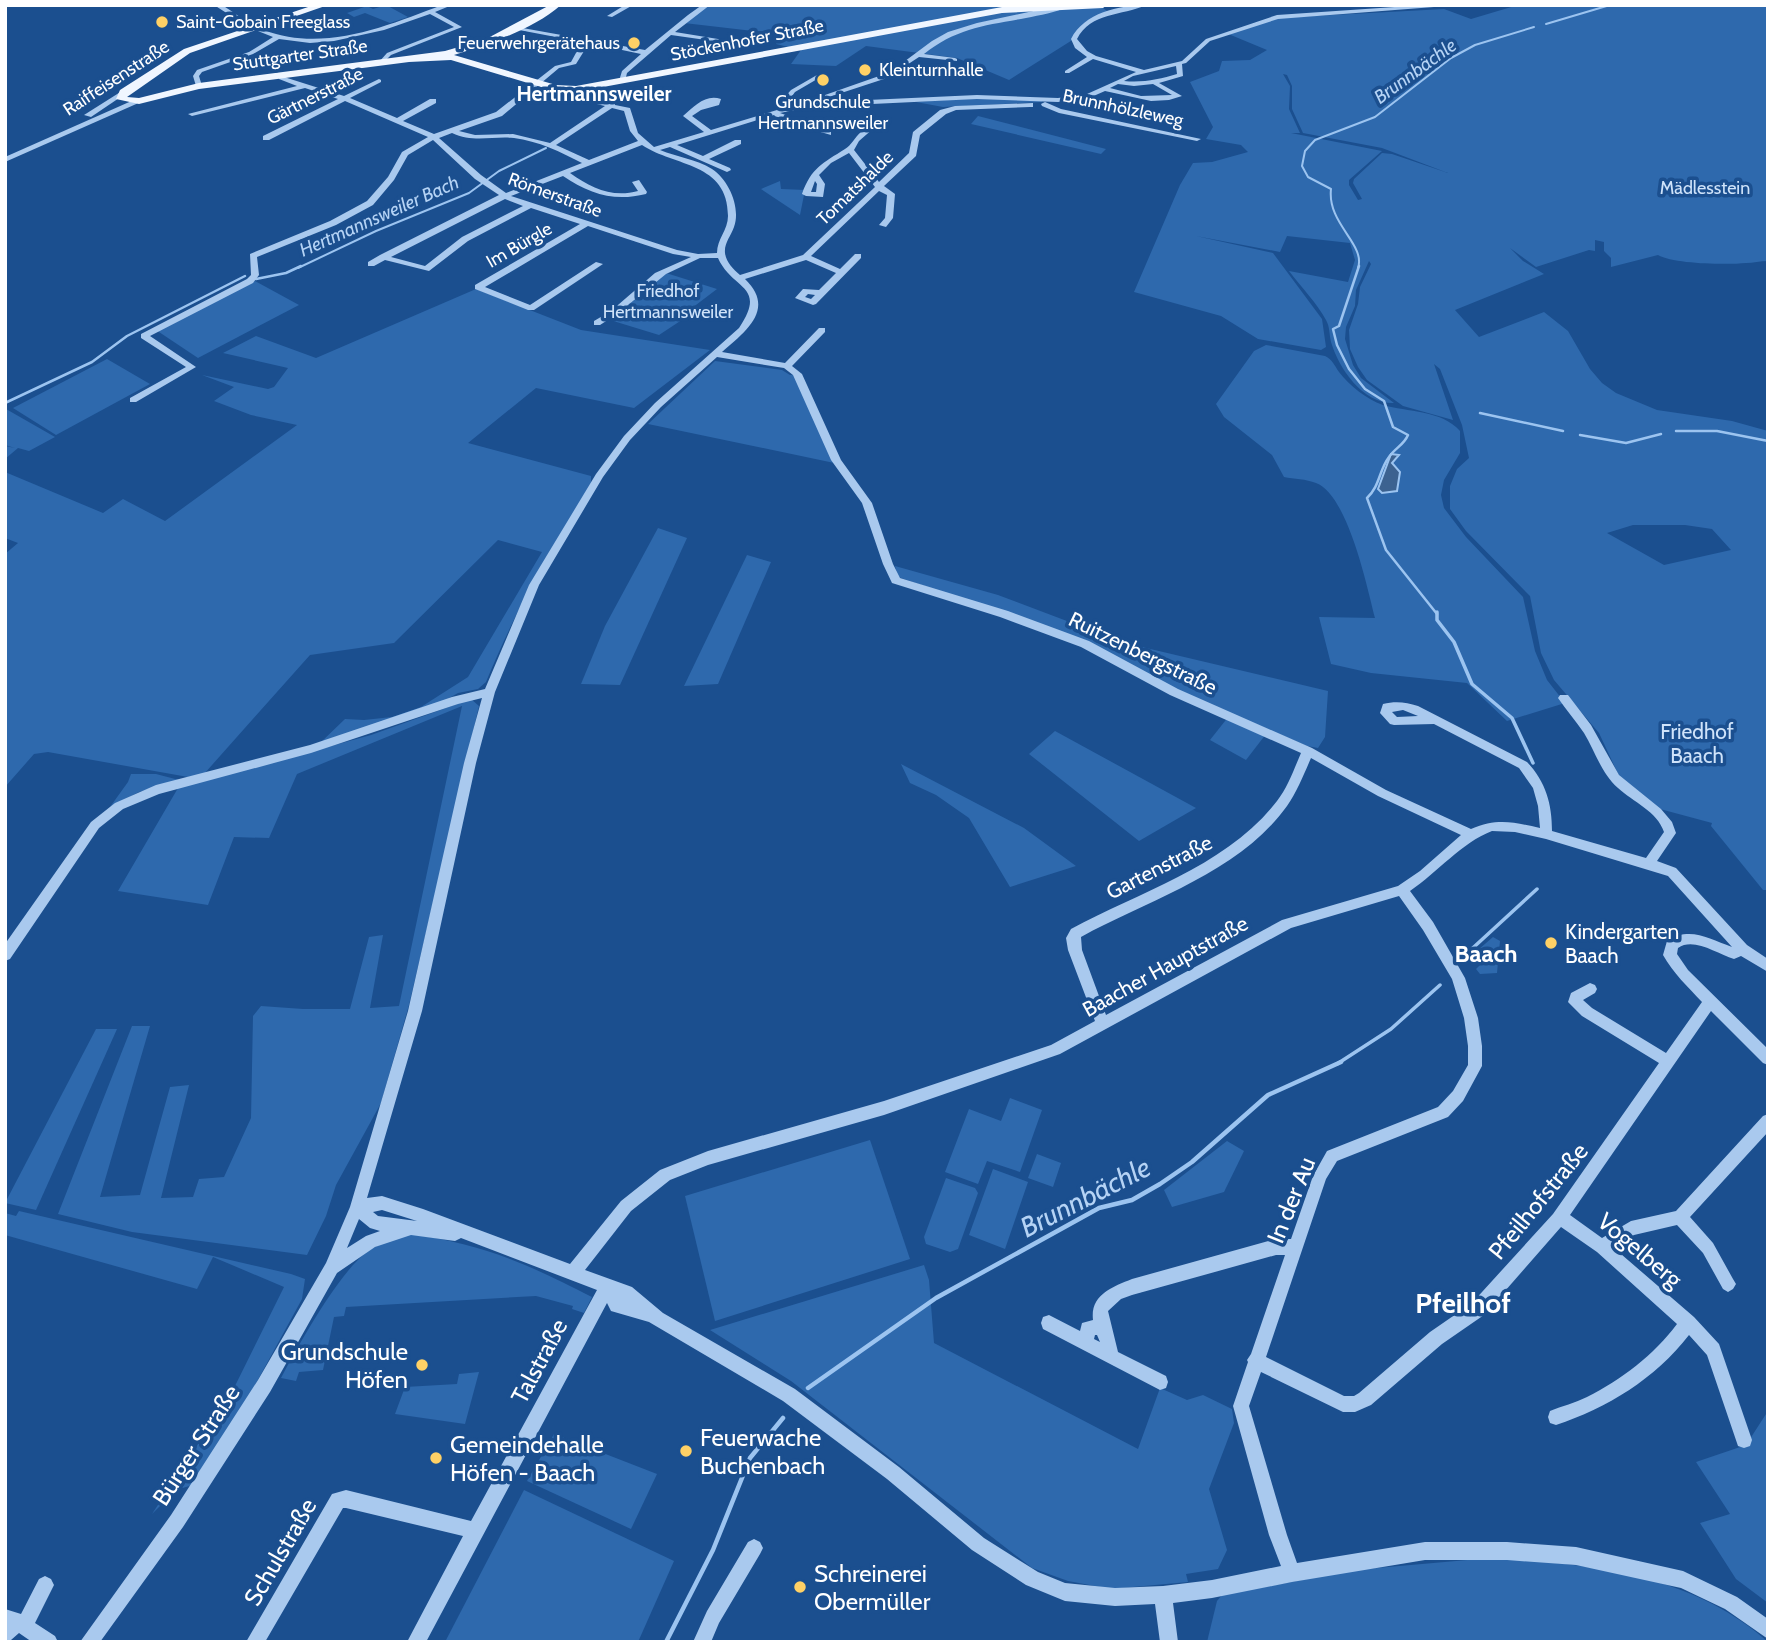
<svg xmlns="http://www.w3.org/2000/svg" width="1773" height="1647" font-family="Cabin,sans-serif">
<style>
.green{fill:#2e69ad;fill-rule:evenodd}
.water{fill:#3c6290;stroke:#9cc4f0;stroke-width:2}
.lines{fill:none;stroke-linecap:round;stroke-linejoin:round}
.stream-far3{stroke:#9cc4f0;stroke-width:2}
.stream-far2{stroke:#9cc4f0;stroke-width:2.5}
.stream-far1{stroke:#9cc4f0;stroke-width:3.5}
.stream{stroke:#9cc4f0;stroke-width:4.5}
.minor{fill:#a9c9ee;fill-rule:evenodd}
.major{fill:#f0f6ff;fill-rule:evenodd}
.poi-dot{fill:#ffd166;stroke:#1b4f8f;stroke-width:2.5}
.labels{text-anchor:middle;dominant-baseline:central;stroke-width:7;stroke-linejoin:round;paint-order:stroke}
.far-poi-label{font-size:18px;fill:#fff;stroke:#1b4f8f;text-anchor:start}
.far-street-label{font-size:18px;fill:#fff;stroke:#1b4f8f}
.far-park-label{font-size:18px;fill:#cfe3fa;stroke:#1b4f8f}
.far-water-label{font-size:19px;font-style:italic;fill:#b5d3f5;stroke:#1b4f8f}
.far-quarter-label{font-size:21px;font-weight:bold;fill:#fff;stroke:#1b4f8f}
.street-label{font-size:21px;fill:#fff;stroke:#1b4f8f}
.park-label{font-size:21px;fill:#cfe3fa;stroke:#1b4f8f}
.poi-label{font-size:21px;fill:#fff;stroke:#1b4f8f;text-anchor:start}
.quarter-label{font-size:24px;font-weight:bold;fill:#fff;stroke:#1b4f8f}
.near-street-label{font-size:24px;fill:#fff;stroke:#1b4f8f}
.near-poi-label{font-size:24px;fill:#fff;stroke:#1b4f8f;text-anchor:start}
.near-water-label{font-size:28px;font-style:italic;fill:#b5d3f5;stroke:#1b4f8f}
.near-neighbourhood-label{font-size:28px;font-weight:bold;fill:#fff;stroke:#1b4f8f}
</style>
<rect width="100%" height="100%" fill="#1b4f8f"/>
<!-- green -->
<g class="green">
<path d="M 386,5 L 408,17 L 390,23 L 365,13 L 354,17 L 347,13 L 367,6 L 373,9 Z"/>
<path d="M 710,5 L 1048,5 L 1002,10 L 1100,6 L 1110,13 L 1083,26 L 1074,39 L 1009,80 L 957,58 L 866,46 L 836,66 L 791,64 L 801,50 L 776,44 L 779,34 L 684,23 Z"/>
<path d="M 1518,5 L 1768,5 L 1768,261 C 1760,261 1753,263 1746,263 C 1726,265 1674,264 1658,255 L 1611,267 L 1611,258 L 1604,251 L 1604,242 L 1595,240 L 1595,251 L 1589,250 L 1536,267 L 1510,248 L 1523,261 L 1544,274 L 1455,310 L 1479,337 L 1544,312 L 1568,331 L 1590,369 L 1602,383 L 1616,393 L 1657,410 L 1732,421 L 1768,431 L 1768,890 L 1763,890 L 1711,826 L 1712,823 L 1660,809 L 1620,778 L 1599,733 L 1554,680 L 1541,653 L 1530,596 L 1466,531 L 1450,509 L 1450,486 L 1457,469 L 1469,458 L 1462,425 L 1440,369 L 1434,364 L 1453,420 L 1403,406 L 1367,380 L 1358,367 L 1350,349 L 1349,330 L 1358,304 L 1360,287 L 1371,264 L 1369,261 L 1356,290 L 1355,306 L 1346,327 L 1345,339 L 1353,365 L 1361,378 L 1394,403 C 1363,404 1339,369 1331,342 C 1329,334 1330,327 1326,320 C 1317,303 1301,287 1289,271 L 1348,282 L 1355,260 L 1350,243 L 1287,236 L 1280,252 L 1196,236 L 1273,253 L 1322,319 L 1326,347 L 1321,350 L 1258,339 L 1221,316 L 1134,292 L 1180,185 L 1193,163 L 1212,162 L 1248,152 L 1241,145 L 1206,139 L 1213,127 L 1190,82 L 1219,71 L 1222,61 L 1250,60 L 1267,50 L 1226,33 L 1277,18 L 1444,9 L 1471,19 ZM 1283,74 L 1287,75 L 1292,86 L 1292,109 L 1303,133 L 1382,148 L 1448,173 L 1392,154 L 1382,153 L 1354,179 L 1353,183 L 1362,199 L 1358,200 L 1349,185 L 1349,180 L 1382,151 L 1291,133 L 1300,133 L 1289,109 L 1290,86 ZM 1633,525 L 1685,525 L 1712,529 L 1731,550 L 1664,565 L 1607,533 Z"/>
<path d="M 977,98 L 1041,99 L 1042,102 L 943,107 L 916,102 Z"/>
<path d="M 978,116 L 1106,149 L 1101,154 L 971,124 Z"/>
<path d="M 780,181 L 781,189 L 805,190 L 800,215 L 761,189 Z"/>
<path d="M 666,273 L 717,289 L 692,308 L 697,310 L 659,335 L 610,320 Z"/>
<path d="M 255,281 L 299,305 L 198,358 L 156,330 Z"/>
<path d="M 476,289 L 581,330 L 710,350 L 634,408 L 536,388 L 468,443 L 591,476 L 591,485 C 550,549 515,611 486,682 L 478,689 L 458,693 L 430,709 L 319,744 L 345,719 L 364,720 L 392,717 L 421,707 L 468,677 L 542,552 L 498,540 L 394,643 L 310,655 L 204,774 L 188,777 L 48,752 L 34,754 L 5,787 L 5,554 L 18,543 L 5,538 L 5,472 L 103,513 L 123,499 L 165,521 L 297,425 L 251,415 L 214,401 L 234,387 L 202,375 L 268,389 L 274,387 L 288,368 L 223,353 L 256,336 L 316,358 Z"/>
<path d="M 1266,345 L 1325,356 C 1333,360 1334,365 1339,372 C 1350,386 1366,399 1383,405 C 1407,412 1442,410 1460,431 L 1460,453 L 1444,480 L 1441,495 L 1444,508 L 1466,537 L 1523,597 L 1535,651 L 1547,680 L 1565,703 L 1507,721 L 1467,683 L 1371,673 L 1331,664 L 1319,617 L 1375,618 C 1367,587 1348,495 1316,483 C 1306,479 1294,479 1284,477 L 1272,455 L 1224,417 L 1216,404 L 1254,351 Z"/>
<path d="M 107,359 L 150,384 L 56,435 L 13,408 Z"/>
<path d="M 715,361 L 782,370 L 790,375 L 797,374 L 839,464 L 648,424 Z"/>
<path d="M 5,409 L 6,409 L 55,437 L 29,451 L 18,448 L 5,459 L 5,446 L 15,448 L 5,445 Z"/>
<path d="M 658,528 L 687,538 L 620,685 L 581,684 L 605,626 Z"/>
<path d="M 747,555 L 771,562 L 718,684 L 684,686 Z"/>
<path d="M 895,566 L 998,595 L 1125,643 L 1328,691 L 1325,737 L 1318,748 L 1307,746 L 1166,686 L 1088,641 L 898,577 Z"/>
<path d="M 471,699 L 479,706 L 409,1005 L 381,1103 L 336,1185 L 326,1216 L 307,1255 L 132,1232 L 58,1214 L 132,1026 L 150,1026 L 100,1197 L 140,1195 L 170,1087 L 189,1085 L 161,1198 L 193,1197 L 199,1179 L 224,1177 L 251,1118 L 253,1016 L 261,1006 L 303,1009 L 350,1009 L 369,937 L 383,935 L 370,1008 L 399,1006 L 462,706 L 297,774 L 269,838 L 234,837 L 208,905 L 118,891 L 178,788 L 371,735 Z"/>
<path d="M 1229,716 L 1266,734 L 1246,760 L 1210,740 Z"/>
<path d="M 1055,731 L 1196,808 L 1139,841 L 1029,754 Z"/>
<path d="M 901,764 L 1024,828 L 1076,866 L 1010,887 L 969,818 L 936,795 L 910,783 Z"/>
<path d="M 131,774 L 156,774 L 179,780 L 139,792 L 110,807 L 128,782 Z"/>
<path d="M 1493,937 L 1500,941 L 1497,973 L 1480,974 L 1476,969 L 1481,964 L 1471,956 Z"/>
<path d="M 96,1029 L 117,1029 L 36,1210 L 5,1203 Z"/>
<path d="M 1010,1098 L 1042,1110 L 1020,1172 L 987,1161 L 978,1184 L 945,1172 L 969,1109 L 1001,1121 Z"/>
<path d="M 870,1140 L 910,1259 L 715,1321 L 685,1196 Z"/>
<path d="M 1227,1141 L 1244,1151 L 1224,1192 L 1172,1207 L 1164,1190 Z"/>
<path d="M 1037,1154 L 1061,1163 L 1053,1187 L 1028,1178 Z"/>
<path d="M 993,1169 L 1028,1182 L 1005,1249 L 969,1235 Z"/>
<path d="M 946,1178 L 975,1188 L 978,1193 L 958,1249 L 950,1252 L 926,1244 L 924,1237 Z"/>
<path d="M 19,1211 L 291,1274 L 305,1279 L 302,1299 L 237,1418 L 196,1484 L 176,1490 L 152,1514 L 231,1394 L 284,1287 L 213,1257 L 197,1289 L 5,1235 L 5,1213 L 16,1216 Z"/>
<path d="M 409,1234 C 484,1244 525,1263 592,1297 L 584,1313 L 572,1309 L 573,1306 L 536,1296 L 346,1307 L 344,1316 L 334,1317 L 323,1370 L 299,1372 L 296,1381 L 281,1378 C 298,1346 339,1272 368,1251 C 380,1243 396,1239 409,1234 Z"/>
<path d="M 924,1265 L 929,1280 L 934,1343 L 1138,1449 L 1160,1388 L 1187,1400 L 1203,1395 L 1232,1409 L 1234,1423 L 1209,1489 L 1227,1550 L 1218,1569 L 1186,1574 L 1188,1582 L 1111,1589 L 1068,1581 L 1032,1568 L 791,1381 L 710,1330 Z"/>
<path d="M 479,1372 L 465,1424 L 395,1414 L 405,1387 L 457,1384 L 459,1374 Z"/>
<path d="M 1768,1411 L 1768,1603 L 1736,1579 L 1700,1523 L 1730,1514 L 1696,1462 L 1746,1445 Z"/>
<path d="M 554,1434 L 657,1474 L 631,1529 L 527,1481 Z"/>
<path d="M 524,1490 L 674,1561 L 638,1642 L 445,1642 Z"/>
<path d="M 1490,1558 C 1589,1564 1690,1573 1768,1642 L 1207,1642 L 1217,1601 L 1222,1595 L 1354,1570 Z"/>
</g>
<!-- water -->
<path class="water" d="M 1391,454 L 1399,455 L 1392,463 L 1400,472 L 1397,491 L 1382,493 L 1378,489 Z"/>
<g class="lines">
<!-- stream-far3 -->
<g class="stream-far3">
<path d="M 1546,24 L 1610,5"/>
<path d="M 298,268 L 376,231 L 469,193 L 499,171 L 546,148"/>
<path d="M 1358,268 C 1366,244 1327,224 1331,189 L 1308,177 L 1302,166 L 1305,151 L 1315,140 L 1375,117 L 1451,58 L 1475,45 L 1534,27"/>
</g>
<!-- stream-far2 -->
<g class="stream-far2">
<path d="M 1359,266 L 1339,326 L 1333,329 L 1337,345 L 1349,369 L 1365,389 L 1384,401 L 1393,427 L 1408,435 C 1404,445 1395,448 1389,457 C 1379,470 1380,486 1367,498 L 1386,550 L 1437,614"/>
<path d="M 256,279 L 286,273 L 301,266"/>
<path d="M 5,403 L 92,362 L 127,336 L 245,276"/>
<path d="M 1480,413 L 1563,431"/>
<path d="M 1676,431 L 1717,431 L 1768,441"/>
<path d="M 1580,435 L 1626,443 L 1661,434"/>
</g>
<!-- stream-far1 -->
<g class="stream-far1">
<path d="M 1437,612 L 1437,620 L 1454,642 L 1472,684 L 1512,718 L 1533,763"/>
<path d="M 1463,957 L 1537,889"/>
<path d="M 1337,1064 L 1391,1029 L 1440,985"/>
</g>
<!-- stream -->
<g class="stream">
<path d="M 808,1388 L 936,1298 L 1099,1208 L 1132,1200 L 1160,1184 L 1192,1162 L 1268,1095 L 1341,1062"/>
<path d="M 666,1642 L 713,1550 L 750,1458 L 783,1418"/>
</g>
<!-- minor -->
<g class="minor">
<path d="M 214,5 L 222,5 C 236,14 249,24 264,30 C 323,53 387,26 442,5 L 452,5 L 435,12 L 462,27 L 391,55 L 382,64 L 379,62 L 387,53 L 454,27 L 430,14 L 384,30 L 334,41 L 310,43 L 279,39 L 253,54 L 202,72 L 199,76 L 202,86 L 199,88 L 196,86 L 193,76 L 197,70 L 249,52 L 273,37 L 250,28 Z"/>
<path d="M 625,5 L 633,5 L 612,17 L 607,16 Z"/>
<path d="M 702,5 L 710,5 L 675,32 L 718,39 L 721,41 L 720,42 L 671,35 L 627,73 L 625,81 L 622,83 L 619,81 L 622,71 L 641,54 L 589,43 L 576,64 L 559,68 L 502,116 L 459,131 L 475,135 L 513,134 L 550,143 L 605,106 L 584,101 L 572,89 L 576,87 L 590,97 L 615,102 L 615,105 L 630,108 L 638,133 L 654,147 L 704,132 L 683,116 C 695,106 705,94 721,99 L 719,105 L 701,110 L 692,116 L 711,130 L 777,110 L 776,107 L 791,90 L 817,75 L 820,77 L 819,78 L 795,92 L 784,107 L 815,103 L 825,95 L 882,75 L 897,67 L 932,41 L 948,32 L 977,23 L 1061,5 L 1068,6 C 1056,13 1040,15 1026,18 C 987,25 956,28 924,54 L 955,58 L 957,59 L 957,61 L 919,57 L 887,78 L 829,97 L 824,102 L 977,95 L 1058,98 L 1087,94 L 1136,72 L 1093,59 L 1069,73 L 1065,73 L 1065,71 L 1087,57 L 1075,48 L 1071,39 C 1084,13 1119,5 1146,5 C 1122,16 1091,12 1077,39 L 1087,51 L 1096,56 L 1144,70 L 1182,61 L 1206,39 L 1277,15 L 1424,5 L 1460,5 L 1278,19 L 1210,41 L 1186,63 L 1182,64 L 1183,76 L 1159,83 L 1182,96 L 1169,100 L 1151,101 L 1105,91 L 1089,98 L 1058,102 L 977,99 L 809,107 L 780,113 L 831,131 L 831,135 L 779,120 L 774,115 L 677,145 L 703,156 L 735,140 L 741,140 L 741,144 L 709,159 L 730,168 L 731,170 L 727,172 L 670,147 L 660,150 C 677,157 696,159 712,169 C 729,180 741,208 734,227 C 731,236 724,243 725,253 C 726,262 733,269 740,275 L 803,255 L 875,187 L 849,153 L 831,163 L 819,175 L 825,184 L 823,197 L 806,196 L 802,194 C 811,168 823,163 845,149 C 851,146 855,137 861,132 L 860,119 L 878,119 L 882,121 L 859,141 L 854,150 L 879,182 L 909,153 L 913,132 L 940,110 L 955,106 L 1033,103 L 1033,107 L 1030,107 L 956,110 L 946,114 L 920,135 L 916,156 L 884,186 L 895,194 L 893,218 L 886,227 L 879,225 L 885,218 L 887,195 L 879,191 L 811,256 L 840,269 L 855,254 L 861,254 L 861,258 L 816,304 L 813,305 L 795,298 L 803,289 L 819,290 L 836,273 L 806,260 L 745,279 C 776,309 746,331 722,352 L 785,363 L 819,328 L 825,328 L 825,332 L 792,366 L 802,374 L 841,460 L 872,503 L 893,564 L 900,578 L 1008,611 L 1089,641 L 1178,689 L 1312,748 L 1386,790 L 1471,829 C 1497,818 1513,822 1540,828 L 1538,806 L 1533,788 L 1519,768 L 1434,724 L 1394,725 L 1390,724 L 1380,713 L 1383,704 C 1395,701 1406,702 1418,706 L 1527,762 C 1546,782 1552,804 1552,831 L 1646,858 L 1664,832 C 1657,811 1633,802 1618,788 C 1601,773 1595,751 1584,733 C 1576,721 1566,710 1558,698 L 1560,695 L 1568,695 L 1591,725 L 1619,775 L 1661,809 L 1672,822 L 1676,833 L 1657,861 L 1676,868 L 1747,945 L 1768,959 L 1768,972 L 1741,956 L 1734,959 C 1717,954 1694,937 1678,948 L 1677,954 L 1688,970 L 1768,1049 L 1768,1065 L 1763,1063 L 1711,1011 L 1570,1215 L 1602,1238 L 1631,1221 L 1676,1211 L 1763,1116 L 1768,1114 L 1768,1132 L 1690,1217 L 1713,1243 L 1733,1279 L 1736,1284 L 1733,1289 L 1728,1292 L 1723,1289 L 1703,1253 L 1677,1225 L 1634,1235 L 1614,1248 L 1694,1317 L 1719,1344 L 1752,1440 L 1750,1446 L 1744,1448 L 1738,1446 L 1707,1355 L 1689,1335 C 1655,1379 1607,1408 1556,1425 L 1550,1423 L 1548,1417 L 1550,1411 C 1562,1406 1575,1403 1587,1397 C 1621,1380 1654,1355 1677,1324 L 1597,1252 L 1561,1227 L 1484,1315 L 1442,1344 L 1371,1405 L 1355,1412 L 1343,1412 L 1261,1372 L 1249,1406 L 1287,1535 L 1297,1563 L 1425,1542 L 1507,1542 L 1576,1547 L 1683,1571 L 1737,1597 L 1768,1619 L 1768,1639 L 1725,1609 L 1681,1588 L 1576,1565 L 1507,1560 L 1425,1560 L 1292,1582 L 1212,1598 L 1173,1603 L 1178,1642 L 1160,1642 L 1155,1604 L 1115,1606 L 1065,1601 L 1026,1585 L 972,1550 L 887,1479 L 783,1401 L 649,1322 L 611,1311 L 607,1303 L 426,1642 L 407,1642 L 463,1536 L 346,1508 L 343,1508 L 265,1642 L 246,1642 L 332,1494 L 346,1490 L 471,1521 L 597,1290 L 461,1238 L 455,1241 L 411,1235 L 375,1247 L 337,1273 L 270,1392 L 183,1527 L 100,1642 L 80,1642 L 171,1515 L 258,1380 L 326,1263 L 350,1207 L 408,1011 L 464,763 L 482,698 L 458,704 L 311,753 L 159,794 L 123,809 L 99,828 L 10,959 L 5,961 L 5,944 L 91,822 L 115,803 L 156,785 L 310,745 L 452,697 L 485,689 L 529,585 L 596,474 L 624,436 L 655,403 L 739,328 C 768,285 732,290 718,258 L 700,258 L 666,274 L 617,314 L 600,325 L 594,325 L 594,321 L 611,311 L 655,273 L 691,257 L 673,254 L 588,226 L 485,287 L 530,305 L 596,262 L 603,264 L 534,310 L 528,310 L 475,289 L 475,285 L 580,224 L 531,208 L 468,241 L 429,271 L 385,260 L 374,266 L 368,266 L 368,262 L 380,255 L 499,195 L 475,179 L 433,140 L 408,155 L 394,180 L 373,205 L 336,225 L 257,257 L 259,275 L 253,283 L 150,336 L 196,367 L 136,402 L 130,402 L 130,398 L 186,367 L 141,338 L 141,334 L 247,279 L 251,275 L 250,254 L 330,221 L 367,201 L 388,177 L 402,152 L 428,137 L 345,101 L 269,140 L 263,140 L 263,136 L 338,99 L 305,88 L 192,116 L 188,114 L 297,86 L 279,79 L 278,75 L 281,73 L 284,77 L 344,96 L 379,79 L 381,80 L 381,82 L 350,98 L 397,118 L 430,99 L 436,99 L 436,103 L 403,121 L 434,134 L 496,112 L 555,66 L 571,62 L 582,42 L 519,30 L 516,28 L 517,27 L 645,50 L 688,15 ZM 1176,66 L 1177,74 C 1160,79 1143,83 1124,81 L 1133,76 ZM 1118,84 L 1134,86 L 1153,84 L 1172,95 L 1141,96 L 1110,88 ZM 612,108 L 624,111 L 630,131 L 638,141 L 589,160 L 556,145 ZM 452,133 C 473,143 492,136 514,138 C 538,141 561,152 582,163 L 506,193 L 481,175 L 439,138 ZM 642,145 C 675,167 728,162 728,216 C 728,230 717,239 717,253 L 698,254 L 677,250 L 511,196 L 563,176 C 590,194 614,202 646,194 L 647,192 L 639,180 L 632,182 L 638,191 C 612,198 591,188 570,173 ZM 815,181 L 817,184 L 816,192 L 811,192 ZM 505,199 L 523,206 L 462,237 L 425,266 L 391,257 ZM 808,294 L 815,295 L 811,299 L 805,297 ZM 717,357 L 784,368 L 793,375 L 831,460 L 862,503 L 883,564 L 892,583 L 1000,617 L 1081,647 L 1170,695 L 1301,753 C 1294,769 1288,787 1277,801 C 1227,866 1141,891 1071,929 L 1066,938 L 1068,950 L 1095,1021 L 1051,1045 L 884,1101 L 708,1151 L 660,1170 L 621,1201 L 570,1264 L 423,1209 L 382,1196 L 367,1198 L 422,1011 L 476,763 L 495,692 L 539,585 L 603,477 L 630,440 L 661,407 ZM 1403,710 L 1418,716 L 1397,717 L 1392,712 ZM 1311,758 L 1378,796 L 1461,835 L 1420,871 L 1398,886 L 1282,920 L 1106,1015 L 1082,950 L 1081,937 C 1150,899 1239,873 1287,806 C 1297,792 1304,774 1311,758 ZM 1492,831 L 1515,832 L 1546,839 L 1668,876 L 1732,947 C 1709,939 1690,926 1667,941 L 1663,955 C 1673,973 1688,987 1702,1002 L 1666,1053 L 1592,1008 L 1583,1000 L 1595,993 L 1597,989 L 1595,985 L 1590,983 L 1571,993 L 1568,1002 L 1582,1016 L 1659,1063 L 1553,1214 L 1472,1303 L 1430,1332 L 1359,1393 L 1354,1396 L 1344,1396 L 1266,1357 L 1326,1179 L 1337,1161 L 1448,1117 L 1463,1101 L 1482,1066 L 1482,1046 L 1478,1018 L 1465,978 L 1433,922 L 1410,891 C 1438,872 1461,843 1492,831 ZM 1399,896 L 1423,930 L 1452,979 L 1464,1018 L 1468,1046 L 1468,1065 L 1453,1091 L 1438,1107 L 1327,1151 L 1313,1176 L 1291,1239 L 1276,1239 L 1132,1279 C 1112,1287 1090,1295 1093,1320 L 1082,1323 L 1080,1331 L 1049,1315 L 1043,1317 L 1041,1323 L 1043,1329 L 1160,1390 L 1166,1388 L 1168,1382 L 1166,1376 L 1118,1352 L 1108,1311 L 1121,1299 L 1132,1295 L 1276,1255 L 1285,1255 L 1251,1354 L 1247,1360 L 1248,1362 L 1233,1406 L 1269,1535 L 1281,1566 L 1212,1580 L 1163,1586 L 1115,1588 L 1065,1583 L 1038,1572 L 984,1538 L 899,1467 L 795,1389 L 663,1313 L 632,1287 L 585,1270 L 631,1211 L 670,1180 L 708,1165 L 884,1115 L 1060,1054 L 1291,928 ZM 382,1210 L 417,1221 L 378,1216 L 373,1212 ZM 359,1219 L 370,1228 L 380,1231 L 366,1236 L 347,1248 ZM 1095,1335 L 1097,1335 L 1100,1342 L 1094,1339 Z"/>
<path d="M 122,91 L 128,92 L 91,117 L 84,115 Z"/>
<path d="M 136,99 L 143,101 L 5,162 L 5,157 Z"/>
<path d="M 1045,102 L 1061,109 L 1201,139 L 1197,141 L 1059,113 L 1042,106 L 1041,104 Z"/>
<path d="M 754,1539 L 760,1542 L 763,1548 L 760,1554 L 719,1623 L 711,1642 L 693,1642 L 707,1611 L 748,1542 Z"/>
<path d="M 45,1576 L 51,1579 L 54,1585 L 35,1623 L 55,1636 L 58,1642 L 32,1642 L 19,1633 L 11,1640 L 5,1642 L 5,1609 L 21,1614 L 39,1579 Z"/>
</g>
<!-- major -->
<path class="major" d="M 314,5 L 328,5 L 190,53 L 127,97 L 139,98 L 199,83 L 445,51 L 486,39 L 550,5 L 561,5 C 532,30 491,43 454,55 L 556,85 L 576,86 L 1002,7 L 1107,5 L 1103,8 L 1002,13 L 576,92 L 551,90 L 451,60 L 409,62 L 199,89 L 139,104 L 116,99 L 120,90 L 184,49 Z"/>
</g>
<!-- markers -->
<g class="poi-dot">
<circle cx="162" cy="22" r="7"/>
<circle cx="634" cy="43" r="7"/>
<circle cx="865" cy="70" r="7"/>
<circle cx="823" cy="80" r="7"/>
<circle cx="1551" cy="943" r="7"/>
<circle cx="422" cy="1365" r="7"/>
<circle cx="686" cy="1451" r="7"/>
<circle cx="436" cy="1458" r="7"/>
<circle cx="800" cy="1587" r="7"/>
</g>
<g class="labels">
<!-- far-poi labels -->
<g class="far-poi-label">
<text x="176" y="22">Saint-Gobain Freeglass</text>
<text x="620" y="43" text-anchor="end">Feuerwehrgerätehaus</text>
<text x="879" y="70">Kleinturnhalle</text>
<text x="823" y="102" text-anchor="middle">Grundschule<tspan x="823" dy="21">Hertmannsweiler</tspan></text>
</g>
<!-- far-street labels -->
<g class="far-street-label">
<text transform="translate(747 40) rotate(-11)">Stöckenhofer Straße</text>
<text transform="translate(300 55) rotate(-8)">Stuttgarter Straße</text>
<text transform="translate(116 78) rotate(-33)">Raiffeisenstraße</text>
<text transform="translate(315 96) rotate(-27)">Gärtnerstraße</text>
<text transform="translate(1123 108) rotate(12)">Brunnhölzleweg</text>
<text transform="translate(855 188) rotate(-44)">Tomatshalde</text>
<text transform="translate(555 195) rotate(20)">Römerstraße</text>
<text transform="translate(519 245) rotate(-30)">Im Bürgle</text>
</g>
<!-- far-park labels -->
<g class="far-park-label">
<text x="1705" y="188">Mädlesstein</text>
<text x="668" y="291">Friedhof<tspan x="668" dy="21">Hertmannsweiler</tspan></text>
</g>
<!-- far-water labels -->
<g class="far-water-label">
<text transform="translate(1415 71) rotate(-36)">Brunnbächle</text>
<text transform="translate(379 216) rotate(-24)">Hertmannsweiler Bach</text>
</g>
<!-- far-quarter labels -->
<g class="far-quarter-label">
<text x="594" y="93">Hertmannsweiler</text>
</g>
<!-- street labels -->
<g class="street-label">
<text transform="translate(1143 653) rotate(26)">Ruitzenbergstraße</text>
<text transform="translate(1159 867) rotate(-27)">Gartenstraße</text>
<text transform="translate(1165 966) rotate(-29)">Baacher Hauptstraße</text>
</g>
<!-- park labels -->
<g class="park-label">
<text x="1697" y="731">Friedhof<tspan x="1697" dy="24">Baach</tspan></text>
</g>
<!-- poi labels -->
<g class="poi-label">
<text x="1565" y="931">Kindergarten<tspan x="1565" dy="24">Baach</tspan></text>
</g>
<!-- quarter labels -->
<g class="quarter-label">
<text x="1486" y="953">Baach</text>
</g>
<!-- near-street labels -->
<g class="near-street-label">
<text transform="translate(1291 1200) rotate(-68)">In der Au</text>
<text transform="translate(1538 1201) rotate(-51)">Pfeilhofstraße</text>
<text transform="translate(1640 1250) rotate(40)">Vogelberg</text>
<text transform="translate(539 1361) rotate(-62)">Talstraße</text>
<text transform="translate(196 1445) rotate(-57)">Bürger Straße</text>
<text transform="translate(280 1552) rotate(-60)">Schulstraße</text>
</g>
<!-- near-poi labels -->
<g class="near-poi-label">
<text x="408" y="1351" text-anchor="end">Grundschule<tspan x="408" dy="28">Höfen</tspan></text>
<text x="700" y="1437">Feuerwache<tspan x="700" dy="28">Buchenbach</tspan></text>
<text x="450" y="1444">Gemeindehalle<tspan x="450" dy="28">Höfen - Baach</tspan></text>
<text x="814" y="1573">Schreinerei<tspan x="814" dy="28">Obermüller</tspan></text>
</g>
<!-- near-water labels -->
<g class="near-water-label">
<text transform="translate(1085 1197) rotate(-27)">Brunnbächle</text>
</g>
<!-- near-neighbourhood labels -->
<g class="near-neighbourhood-label">
<text x="1463" y="1303">Pfeilhof</text>
</g>
</g>
<!-- border -->
<rect width="1773" height="1647" fill="none" stroke="#ffffff" stroke-width="14"/>
</svg>
